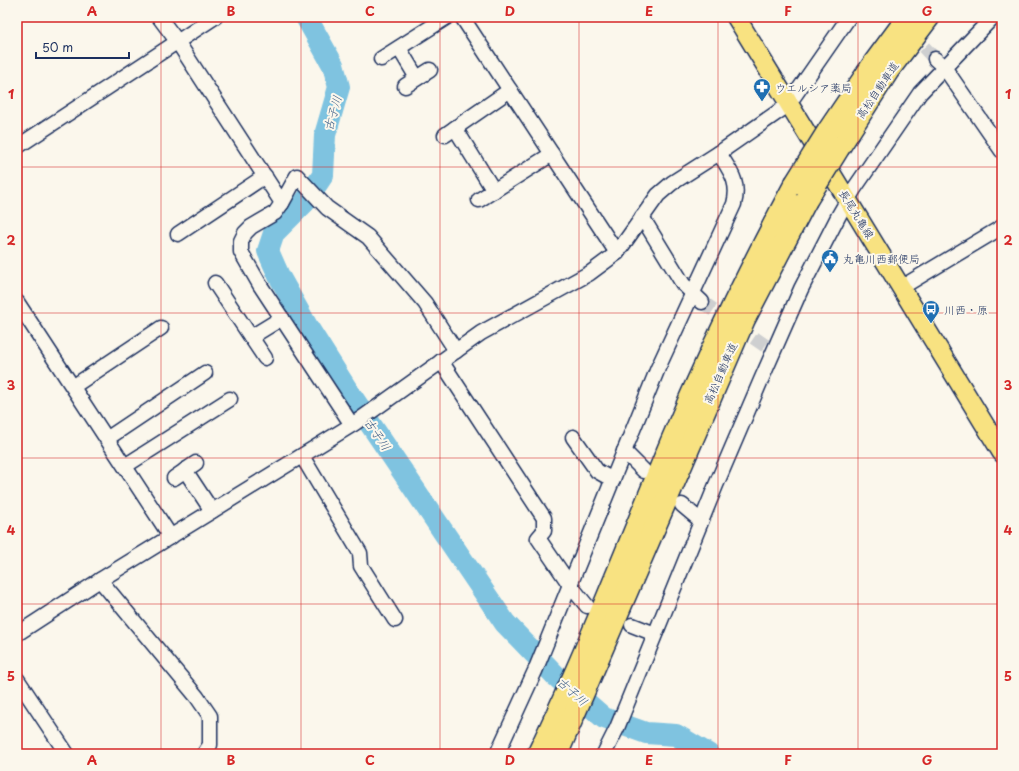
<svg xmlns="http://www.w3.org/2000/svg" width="1019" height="771" font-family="'Playpen Sans','Klee One',sans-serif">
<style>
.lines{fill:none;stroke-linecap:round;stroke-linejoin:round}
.river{stroke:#7fc3e0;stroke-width:22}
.minor-tunnel{stroke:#cecfd0;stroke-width:14;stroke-dasharray:14 7;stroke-linecap:butt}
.minor-casing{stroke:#1b2f5e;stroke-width:17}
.major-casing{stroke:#1b2f5e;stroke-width:21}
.highway-casing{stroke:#1b2f5e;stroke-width:24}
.minor{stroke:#fbf7ec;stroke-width:14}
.major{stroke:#f8e281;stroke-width:18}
.highway{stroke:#f8e281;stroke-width:21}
.highway-bridge-casing{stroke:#1b2f5e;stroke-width:24;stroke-linecap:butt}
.highway-bridge{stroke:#f8e281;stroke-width:21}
.grid{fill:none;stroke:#d62828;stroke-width:1;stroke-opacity:0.55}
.labels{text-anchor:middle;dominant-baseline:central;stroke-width:4;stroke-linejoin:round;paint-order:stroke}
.poi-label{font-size:11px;fill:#1b2f5e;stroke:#fbf7ec;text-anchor:start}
.street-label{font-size:11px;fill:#1b2f5e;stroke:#fbf7ec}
.water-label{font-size:12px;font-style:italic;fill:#395b85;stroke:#fbf7ec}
.neatline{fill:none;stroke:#d62828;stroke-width:1.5}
.grid-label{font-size:13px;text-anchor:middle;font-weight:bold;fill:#d62828}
</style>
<rect width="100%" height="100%" fill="#fbf7ec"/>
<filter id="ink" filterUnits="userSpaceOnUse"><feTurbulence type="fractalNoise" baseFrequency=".025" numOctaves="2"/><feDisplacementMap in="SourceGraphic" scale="8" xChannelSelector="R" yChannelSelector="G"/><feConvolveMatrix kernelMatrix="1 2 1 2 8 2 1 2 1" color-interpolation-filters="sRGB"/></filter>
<g filter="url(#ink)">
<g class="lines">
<!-- river -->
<path class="river" d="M 306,17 L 333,65 L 339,87 L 325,135 L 323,175 L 305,202 L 274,233 L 268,251 L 279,276 L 307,326 L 348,391 L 505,623 L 557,677 L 604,718 L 646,733 L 676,735 L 708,754"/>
<!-- minor-tunnel -->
<g class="minor-tunnel">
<path d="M 895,17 L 935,59"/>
<path d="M 702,302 L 767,347"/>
</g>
<defs>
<g id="minor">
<path d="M 159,17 L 177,41 L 282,203 L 297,176 L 327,208 L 368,237 L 425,303 L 456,351"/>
<path d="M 462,17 L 617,253"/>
<path d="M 399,48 L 417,78"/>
<path d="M 381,59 L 447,17"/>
<path d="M 935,59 L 944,67 L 1002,151"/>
<path d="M 405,86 L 430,70"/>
<path d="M 455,128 L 494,191"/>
<path d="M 445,135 L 510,90"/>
<path d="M 17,147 L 215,17"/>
<path d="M 479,200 L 552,154"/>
<path d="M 282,203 L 275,213 L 251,227 L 245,233 L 241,241 L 241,252 L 260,285 L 352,425"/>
<path d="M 642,217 L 683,284 L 702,302"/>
<path d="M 178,234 L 265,176"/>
<path d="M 215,283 L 265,358"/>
<path d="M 902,287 L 1002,227"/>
<path d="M 17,302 L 171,537"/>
<path d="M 251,337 L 282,318"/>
<path d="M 441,361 L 544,518 L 544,531 L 538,538 L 570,585 L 587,606"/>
<path d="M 74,386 L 161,328"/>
<path d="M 573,437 L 597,471 L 613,480"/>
<path d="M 108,438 L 205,373"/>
<path d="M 624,451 L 644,471"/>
<path d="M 302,456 L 360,553 L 361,566 L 395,620"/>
<path d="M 125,466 L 230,399"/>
<path d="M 185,470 L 212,511"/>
<path d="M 174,478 L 196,463"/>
<path d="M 682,505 L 701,521"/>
<path d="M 100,580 L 197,697 L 210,716 L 210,745 L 204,754"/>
<path d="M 632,625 L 655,634"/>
<path d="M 17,634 L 100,580 L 355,423 L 481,333 L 590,273 L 617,253 L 658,195 L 672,183 L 719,153 L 788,105 L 849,17"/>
<path d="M 17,679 L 67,754"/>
<path d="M 497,754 L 535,671 L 658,368 L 734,204 C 740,182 730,171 719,153"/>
<path d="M 604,754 L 617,728 L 716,485 L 761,380 L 801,289 L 839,215 L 854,189 L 920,93 L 993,17"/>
</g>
<path id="major" d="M 736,17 L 1002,453"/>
<g id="highway">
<path d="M 828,131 L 874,63 L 908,17"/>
<path d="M 840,146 L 888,71 L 929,17"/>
<path d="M 538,754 C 587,652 628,546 671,442 C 708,354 750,268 795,184"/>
<path d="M 557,754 L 744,320 L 806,201"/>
</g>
</defs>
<!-- minor casing -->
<use href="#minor" class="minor-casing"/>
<!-- major casing -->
<use href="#major" class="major-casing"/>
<!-- highway casing -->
<use href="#highway" class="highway-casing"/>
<!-- minor -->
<use href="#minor" class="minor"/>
<!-- major -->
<use href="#major" class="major"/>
<!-- highway -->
<use href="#highway" class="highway"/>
<defs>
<g id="highway-bridge">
<path d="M 795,184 L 828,131"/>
<path d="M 806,201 L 840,146"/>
</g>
</defs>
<!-- highway-bridge casing -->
<use href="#highway-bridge" class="highway-bridge-casing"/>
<!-- highway-bridge -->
<use href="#highway-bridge" class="highway-bridge"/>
</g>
</g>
<!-- grid -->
<path class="grid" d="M 161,17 L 161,754M 301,17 L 301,754M 440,17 L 440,754M 579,17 L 579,754M 718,17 L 718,754M 858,17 L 858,754M 17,167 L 1002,167M 17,313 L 1002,313M 17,458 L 1002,458M 17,604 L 1002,604"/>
<!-- icons -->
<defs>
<symbol id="pharmacy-pin" viewBox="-11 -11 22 30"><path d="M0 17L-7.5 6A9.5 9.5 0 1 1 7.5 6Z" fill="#1f6fb2" stroke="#fbf7ec"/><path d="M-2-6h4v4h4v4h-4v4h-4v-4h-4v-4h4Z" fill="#fff"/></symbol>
<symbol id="civic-pin" viewBox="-11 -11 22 30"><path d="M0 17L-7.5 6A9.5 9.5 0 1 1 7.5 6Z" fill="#1f6fb2" stroke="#fbf7ec"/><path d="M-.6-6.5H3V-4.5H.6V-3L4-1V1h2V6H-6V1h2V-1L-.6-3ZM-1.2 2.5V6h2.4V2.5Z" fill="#fff"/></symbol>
<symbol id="bus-pin" viewBox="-11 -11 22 30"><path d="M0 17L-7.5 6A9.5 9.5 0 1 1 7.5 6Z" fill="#1f6fb2" stroke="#fbf7ec"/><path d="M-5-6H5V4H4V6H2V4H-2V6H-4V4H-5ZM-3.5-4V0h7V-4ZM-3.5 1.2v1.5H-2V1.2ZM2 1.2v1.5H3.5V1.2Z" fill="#fff"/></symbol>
</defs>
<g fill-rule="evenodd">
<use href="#pharmacy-pin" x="752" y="77" width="20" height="27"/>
<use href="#civic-pin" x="820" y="248" width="20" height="27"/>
<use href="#bus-pin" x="921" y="299" width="20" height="27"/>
</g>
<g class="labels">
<!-- poi labels -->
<g class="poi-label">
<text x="775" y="87">ウエルシア薬局</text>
<text x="843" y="258">丸亀川西郵便局</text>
<text x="944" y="309">川西・原</text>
</g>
<!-- street labels -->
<g class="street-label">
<text transform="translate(877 90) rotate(-56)">高松自動車道</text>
<text transform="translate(857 214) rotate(58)">長尾丸亀線</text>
<text transform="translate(720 373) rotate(-66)">高松自動車道</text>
</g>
<!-- water labels -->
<g class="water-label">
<text transform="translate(332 113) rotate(-74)">古子川</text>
<text transform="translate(378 434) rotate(56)">古子川</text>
<text transform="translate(573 691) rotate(42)">古子川</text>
</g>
</g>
<!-- margin -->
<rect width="1019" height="771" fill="none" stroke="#fbf7ec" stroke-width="44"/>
<!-- scale -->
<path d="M36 52v6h93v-6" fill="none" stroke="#1b2f5e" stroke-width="2"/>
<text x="42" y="52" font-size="12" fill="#1b2f5e" stroke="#fbf7ec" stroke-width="3" paint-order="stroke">50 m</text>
<rect x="22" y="22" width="975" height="727" class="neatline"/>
<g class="grid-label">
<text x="92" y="16">A</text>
<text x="231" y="16">B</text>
<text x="370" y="16">C</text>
<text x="510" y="16">D</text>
<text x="649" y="16">E</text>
<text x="788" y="16">F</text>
<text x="927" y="16">G</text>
<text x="11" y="99">1</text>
<text x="1008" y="99">1</text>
<text x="11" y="245">2</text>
<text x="1008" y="245">2</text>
<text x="11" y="390">3</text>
<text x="1008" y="390">3</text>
<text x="11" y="535">4</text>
<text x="1008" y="535">4</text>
<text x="11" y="681">5</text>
<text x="1008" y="681">5</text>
<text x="92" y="765">A</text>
<text x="231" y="765">B</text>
<text x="370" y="765">C</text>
<text x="510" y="765">D</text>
<text x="649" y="765">E</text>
<text x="788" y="765">F</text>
<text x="927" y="765">G</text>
</g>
</svg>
